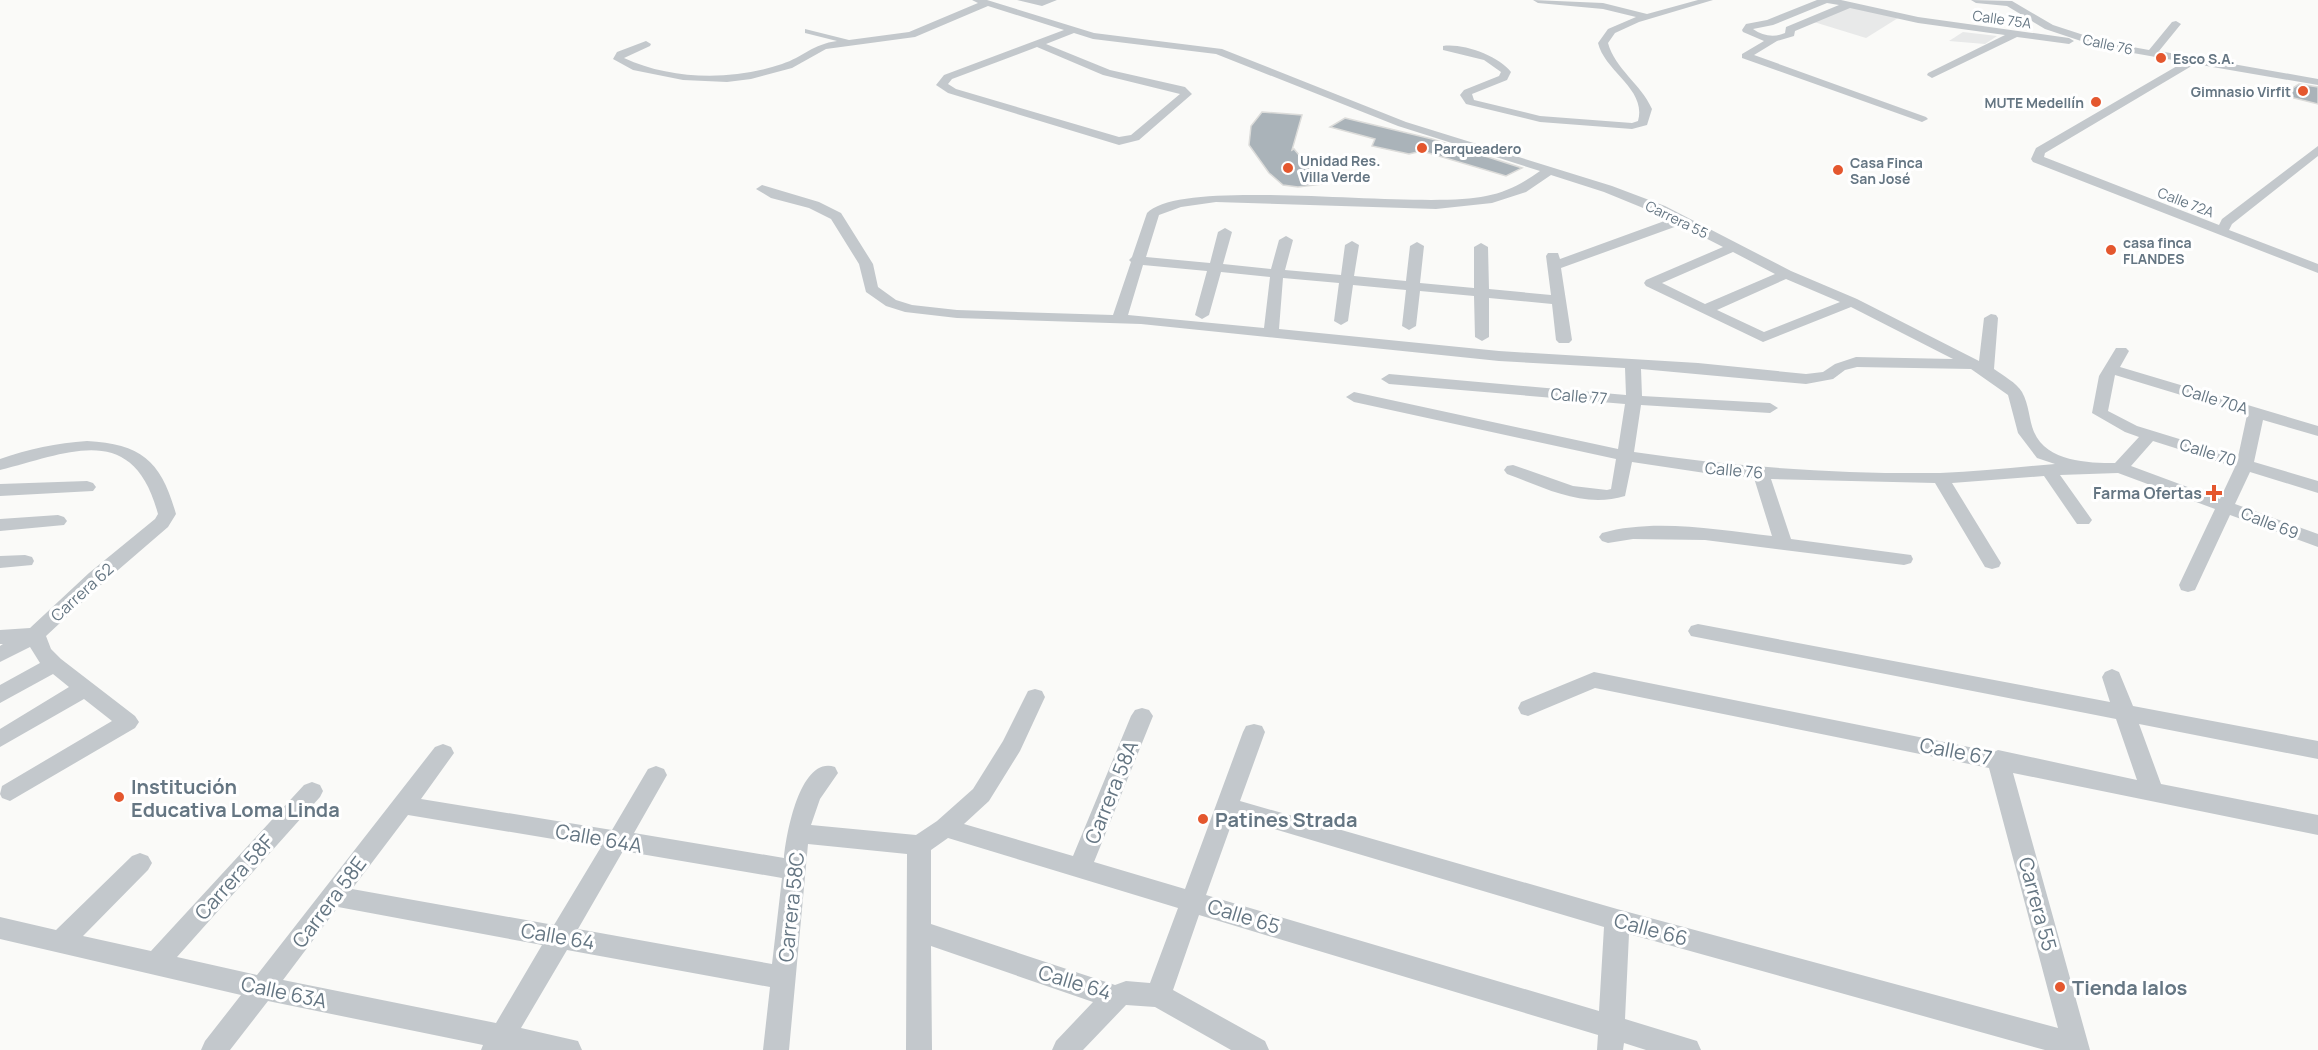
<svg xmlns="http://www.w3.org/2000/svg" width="2318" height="1050" font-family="Manrope,sans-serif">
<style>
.built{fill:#e8e9e9}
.building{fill:#aab3b9;stroke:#dcdcda;stroke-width:1.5}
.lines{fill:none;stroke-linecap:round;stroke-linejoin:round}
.minor{fill:#c3c8cc;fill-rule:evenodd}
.poi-dot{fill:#e4572e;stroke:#fff;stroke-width:2}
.labels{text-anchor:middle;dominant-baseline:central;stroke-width:6;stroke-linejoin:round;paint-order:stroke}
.far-street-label{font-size:14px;fill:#657683;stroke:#fff}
.far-poi-label{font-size:14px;font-weight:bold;fill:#657683;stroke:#fff;text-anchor:start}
.street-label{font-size:16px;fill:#657683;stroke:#fff}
.poi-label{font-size:16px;font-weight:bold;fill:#657683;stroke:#fff;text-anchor:end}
.near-street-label{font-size:20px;fill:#657683;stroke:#fff}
.near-poi-label{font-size:20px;font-weight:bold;fill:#657683;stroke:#fff;text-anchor:start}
</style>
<rect width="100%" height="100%" fill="#fafaf8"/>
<!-- built -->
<g class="built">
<path d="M 1850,7 L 1898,18 L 1866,38 L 1814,22 Z"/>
<path d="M 1963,32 L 1997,36 L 1985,44 L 1949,41 Z"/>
</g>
<!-- building -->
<g class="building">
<path d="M 2299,84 L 2318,87 L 2318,104 L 2282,95 Z"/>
<path d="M 1262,112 L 1302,115 L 1292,150 L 1294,149 L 1323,184 L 1298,187 L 1283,185 L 1269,173 L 1249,145 L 1251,126 Z"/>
<path d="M 1345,118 L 1432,139 L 1522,168 L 1506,176 L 1422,151 L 1409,154 L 1372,146 L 1375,139 L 1330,127 Z"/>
</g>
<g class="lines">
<!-- minor -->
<g class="minor">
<path d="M 972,0 L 987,0 L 1094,33 L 1222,49 L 1406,122 L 1612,186 L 1665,206 L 1791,271 L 1857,299 L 1979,361 L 1984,318 L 1991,314 L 1996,315 L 1998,318 L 1994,369 C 2002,375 2017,383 2022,392 C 2029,404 2029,420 2034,432 C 2047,462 2088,463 2115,463 L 2139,437 L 2125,432 L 2092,413 L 2099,376 L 2116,348 L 2126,348 L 2129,351 L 2120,367 L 2318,426 L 2318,436 L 2263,420 L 2254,462 L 2318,481 L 2318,493 L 2250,472 L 2235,504 L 2318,534 L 2318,547 L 2230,515 L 2195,590 L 2188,592 L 2181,590 L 2179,585 L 2215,509 L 2118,473 L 2060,475 L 2092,520 L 2089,524 L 2077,524 L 2044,476 L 1952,483 L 2001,563 L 1999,567 L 1992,569 L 1985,567 L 1935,483 L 1771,479 L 1791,539 L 1911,555 L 1913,559 L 1911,563 L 1904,565 L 1705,540 L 1633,539 L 1608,543 L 1602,541 L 1599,537 L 1602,533 C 1654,518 1719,530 1772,536 L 1754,478 L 1705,473 L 1632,462 L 1625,496 C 1584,509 1545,488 1507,474 L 1504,470 L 1507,466 L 1513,465 L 1573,486 L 1607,490 L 1611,489 L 1616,459 L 1354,402 L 1346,397 L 1354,392 L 1618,449 L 1625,404 L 1389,384 L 1381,379 L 1389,374 L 1626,395 L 1625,368 L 1499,361 L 1141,324 L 957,318 L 905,312 L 886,306 L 866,292 L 859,264 L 831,219 L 809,208 L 771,198 L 756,189 L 762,185 L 819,202 L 841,213 L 873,264 L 878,287 L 896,300 L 912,305 L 957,310 L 1113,315 L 1131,262 L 1129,260 L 1132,257 L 1147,213 C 1183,175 1419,211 1486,196 C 1507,192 1523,183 1540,171 L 1398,126 L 1216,54 L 1093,39 L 1074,33 L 1046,44 L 1110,70 L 1185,87 L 1192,94 L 1139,140 L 1119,145 L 948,93 L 936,85 L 944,75 L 1064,30 L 988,6 L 915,37 L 826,49 L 792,68 L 751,79 L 727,82 L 683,80 L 633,70 L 613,59 L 617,52 L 646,41 L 651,44 L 650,46 L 624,58 C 671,80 733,81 782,64 C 803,57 813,44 837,41 L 805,33 L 805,29 L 849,40 L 909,32 L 978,3 ZM 1037,47 L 1103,75 L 1180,94 L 1131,135 L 1119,137 L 956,89 L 948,84 L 952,79 ZM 1551,175 L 1604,192 L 1670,219 L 1560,259 L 1558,253 L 1548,253 L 1546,256 L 1551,295 L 1489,289 L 1488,247 L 1481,243 L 1474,247 L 1474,288 L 1420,283 L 1424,246 L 1417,242 L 1410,246 L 1406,281 L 1354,276 L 1359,245 L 1352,241 L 1345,245 L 1341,275 L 1285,270 L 1293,240 L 1286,236 L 1279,240 L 1271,269 L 1223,264 L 1232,232 L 1225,228 L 1218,232 L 1210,263 L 1146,257 L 1159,215 L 1181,207 L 1216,202 L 1436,209 L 1492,203 L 1526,192 ZM 1680,225 L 1723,247 L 1646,280 L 1644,283 L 1646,286 L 1763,342 L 1851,307 L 1953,359 L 1856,357 L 1835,364 L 1823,372 L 1806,374 L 1698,363 L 1499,351 L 1279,329 L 1283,278 L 1339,283 L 1334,321 L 1341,325 L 1348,321 L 1353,285 L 1406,290 L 1402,326 L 1409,330 L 1416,326 L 1420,291 L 1474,296 L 1475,337 L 1482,341 L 1489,337 L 1489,298 L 1552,304 L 1556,340 L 1559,343 L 1569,343 L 1572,340 L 1561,268 ZM 1733,252 L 1775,274 L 1705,304 L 1662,283 ZM 1143,265 L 1207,271 L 1195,315 L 1202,319 L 1209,315 L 1221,272 L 1270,277 L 1264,328 L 1128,315 ZM 1786,279 L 1840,302 L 1764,332 L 1717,310 ZM 1857,367 L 1971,369 L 2008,395 L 2018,433 L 2037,458 L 2055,464 C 2017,467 1978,472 1940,473 C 1838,474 1735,467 1634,452 L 1641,405 L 1770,413 L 1778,408 L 1770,403 L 1642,396 L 1641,369 L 1806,384 L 1833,379 L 1845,370 ZM 2115,375 L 2247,415 L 2238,457 L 2137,426 L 2108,411 ZM 2153,441 L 2235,467 L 2220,499 L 2131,466 Z"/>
<path d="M 1017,0 L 1057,0 L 1042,6 Z"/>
<path d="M 1533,0 L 1603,3 L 1647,14 L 1698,0 L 1713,0 L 1639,22 L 1615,33 L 1608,43 C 1615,69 1641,84 1652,109 L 1647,125 L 1632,129 L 1540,122 L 1466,104 L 1460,95 L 1464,90 L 1499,76 L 1501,72 L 1484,60 L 1443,50 L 1443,46 C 1463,43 1499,56 1511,72 L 1507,80 L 1472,94 L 1474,100 L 1540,116 L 1632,123 L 1638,121 C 1647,89 1605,72 1598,43 L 1608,29 L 1636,17 L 1603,9 L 1538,3 Z"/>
<path d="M 1817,0 L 1841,0 L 1918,17 L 2069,38 L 2074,41 L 2069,44 L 2017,37 L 1932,78 L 1927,75 L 1928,73 L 2005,35 L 1918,23 L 1850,8 L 1795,31 L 1794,36 L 1777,41 L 1754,55 L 1926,117 L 1928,119 L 1922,122 L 1742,58 L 1742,54 L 1764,41 L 1743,32 L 1742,30 L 1746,24 L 1767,20 ZM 1827,3 L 1839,5 L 1786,27 L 1785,33 C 1774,38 1763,36 1753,29 L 1773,25 Z"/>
<path d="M 1971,0 L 2012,1 L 2053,25 L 2105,42 L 2149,50 L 2172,22 L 2176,21 L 2181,24 L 2159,51 L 2318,79 L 2318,85 L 2195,64 L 2045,153 L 2044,157 L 2219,225 L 2222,219 L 2318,146 L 2318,156 L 2232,224 L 2229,230 L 2318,264 L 2318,273 L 2033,162 L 2031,159 L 2036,148 L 2184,62 L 2099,47 L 2045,29 L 2007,6 L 1976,3 Z"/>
<path d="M 87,441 C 142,444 161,461 176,514 L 168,527 L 103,583 L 46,636 L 51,649 L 61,659 L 135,716 L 139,722 L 135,728 L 10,801 L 2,798 L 0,794 L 2,786 L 112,721 L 84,699 L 0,747 L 0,729 L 69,687 L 53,674 L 0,703 L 0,685 L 40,663 L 30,647 L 0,662 L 0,646 L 3,644 L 0,644 L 0,630 L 30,628 L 89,573 L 155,519 L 158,514 C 133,420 69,453 0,470 L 0,459 C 28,449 57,443 87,441 Z"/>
<path d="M 87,481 L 93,483 L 96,487 L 93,491 L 0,496 L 0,484 Z"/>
<path d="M 58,515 L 64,517 L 67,521 L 64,525 L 0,531 L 0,519 Z"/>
<path d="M 25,555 L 32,557 L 34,561 L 32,565 L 0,568 L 0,556 Z"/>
<path d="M 1698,624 L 2110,702 L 2102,677 L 2105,672 L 2112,669 L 2119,672 L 2133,706 L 2318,741 L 2318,759 L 2139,724 L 2161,784 L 2318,815 L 2318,835 L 2013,773 L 2090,1050 L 2045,1050 L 1629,934 L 1625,1019 L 1697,1041 L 1701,1050 L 1646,1050 L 1624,1043 L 1623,1050 L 1597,1050 L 1598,1035 L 1199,915 L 1173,990 L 1265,1041 L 1269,1050 L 1231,1050 L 1155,1007 L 1126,1005 L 1083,1050 L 1052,1050 L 1056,1041 L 1093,1002 L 931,946 L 932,1050 L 906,1050 L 907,854 L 808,844 L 789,1050 L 763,1050 L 770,987 L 567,950 L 521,1028 L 578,1041 L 582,1050 L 481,1050 L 483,1045 L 268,1001 L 230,1050 L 201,1050 L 205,1041 L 241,995 L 0,939 L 0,917 L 56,930 L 132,856 L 140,853 L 148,856 L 152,863 L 148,870 L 83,936 L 151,951 L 304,785 L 312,782 L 320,785 L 323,791 L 320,797 L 177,957 L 257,975 L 435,747 L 443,744 L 451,747 L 454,753 L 421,799 L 612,830 L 648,769 L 656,766 L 664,769 L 667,775 L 634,833 L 784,858 C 786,835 800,755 835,767 L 838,773 L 820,799 L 811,825 L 916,835 L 937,821 L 973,789 L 1003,741 L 1028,691 L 1035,689 L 1042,691 L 1045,697 L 1020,751 L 989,801 L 964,824 L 1073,856 L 1131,716 L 1135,710 L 1142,708 L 1149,710 L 1153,716 L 1094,862 L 1185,889 L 1243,732 L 1246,726 L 1254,724 L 1262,726 L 1265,732 L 1240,801 L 1617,909 L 2058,1028 L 1989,768 L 1595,688 L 1528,716 L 1521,714 L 1518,708 L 1521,702 L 1594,672 L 1994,752 L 1998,750 L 2137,780 L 2116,719 L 1691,636 L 1688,631 L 1691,626 ZM 408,815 L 601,847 L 554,925 L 352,889 ZM 1234,817 L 1604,927 L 1599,1011 L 1206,895 ZM 948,838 L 1178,908 L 1150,983 L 1126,981 L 1115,985 L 931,924 L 931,850 ZM 623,851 L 782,878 L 772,964 L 578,929 ZM 338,907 L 542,945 L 496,1023 L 283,980 Z"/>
</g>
</g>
<!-- markers -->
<g class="poi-dot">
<circle cx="2161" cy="58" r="6"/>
<circle cx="2303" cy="91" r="6"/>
<circle cx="2096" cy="102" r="6"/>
<circle cx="1422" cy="148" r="6"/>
<circle cx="1288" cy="168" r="6"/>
<circle cx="1838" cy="170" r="6"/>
<circle cx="2111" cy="250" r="6"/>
<path d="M2211 484h6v6h6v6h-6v6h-6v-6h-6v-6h6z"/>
<circle cx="119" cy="797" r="6"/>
<circle cx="1203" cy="819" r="6"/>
<circle cx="2060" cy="987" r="6"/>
</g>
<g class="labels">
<!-- far-street labels -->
<g class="far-street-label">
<text transform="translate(2002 19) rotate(8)">Calle 75A</text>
<text transform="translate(2108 44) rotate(12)">Calle 76</text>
<text transform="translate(2186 202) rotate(21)">Calle 72A</text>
<text transform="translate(1677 219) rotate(26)">Carrera 55</text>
</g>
<!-- far-poi labels -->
<g class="far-poi-label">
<text x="2173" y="58">Esco S.A.</text>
<text x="2291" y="91" text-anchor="end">Gimnasio Virfit</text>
<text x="2084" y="102" text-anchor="end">MUTE Medellín</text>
<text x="1434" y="148">Parqueadero</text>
<text x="1300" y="160">Unidad Res.<tspan x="1300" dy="16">Villa Verde</tspan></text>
<text x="1850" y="162">Casa Finca<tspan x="1850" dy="16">San José</tspan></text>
<text x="2123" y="242">casa finca<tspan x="2123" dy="16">FLANDES</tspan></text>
</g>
<!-- street labels -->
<g class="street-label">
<text transform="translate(1579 396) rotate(5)">Calle 77</text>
<text transform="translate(2215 399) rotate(17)">Calle 70A</text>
<text transform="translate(2208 452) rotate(17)">Calle 70</text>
<text transform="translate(1734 470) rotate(5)">Calle 76</text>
<text transform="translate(2270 523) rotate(21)">Calle 69</text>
<text transform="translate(82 592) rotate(-42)">Carrera 62</text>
</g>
<!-- poi labels -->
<g class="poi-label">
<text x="2202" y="493">Farma Ofertas</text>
</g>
<!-- near-street labels -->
<g class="near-street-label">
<text transform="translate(1956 751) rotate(11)">Calle 67</text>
<text transform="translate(1111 792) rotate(-68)">Carrera 58A</text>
<text transform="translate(599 838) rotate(10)">Calle 64A</text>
<text transform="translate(234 877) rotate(-48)">Carrera 58F</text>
<text transform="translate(329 902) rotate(-53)">Carrera 58E</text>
<text transform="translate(2038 904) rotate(75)">Carrera 55</text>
<text transform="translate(791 907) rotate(-84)">Carrera 58C</text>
<text transform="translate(1244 916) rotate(17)">Calle 65</text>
<text transform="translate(1651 929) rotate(15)">Calle 66</text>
<text transform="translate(558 936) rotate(10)">Calle 64</text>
<text transform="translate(1075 982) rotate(17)">Calle 64</text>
<text transform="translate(284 992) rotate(12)">Calle 63A</text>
</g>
<!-- near-poi labels -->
<g class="near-poi-label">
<text x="131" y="786">Institución<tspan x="131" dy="23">Educativa Loma Linda</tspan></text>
<text x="1215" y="819">Patines Strada</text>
<text x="2072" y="987">Tienda lalos</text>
</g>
</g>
</svg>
